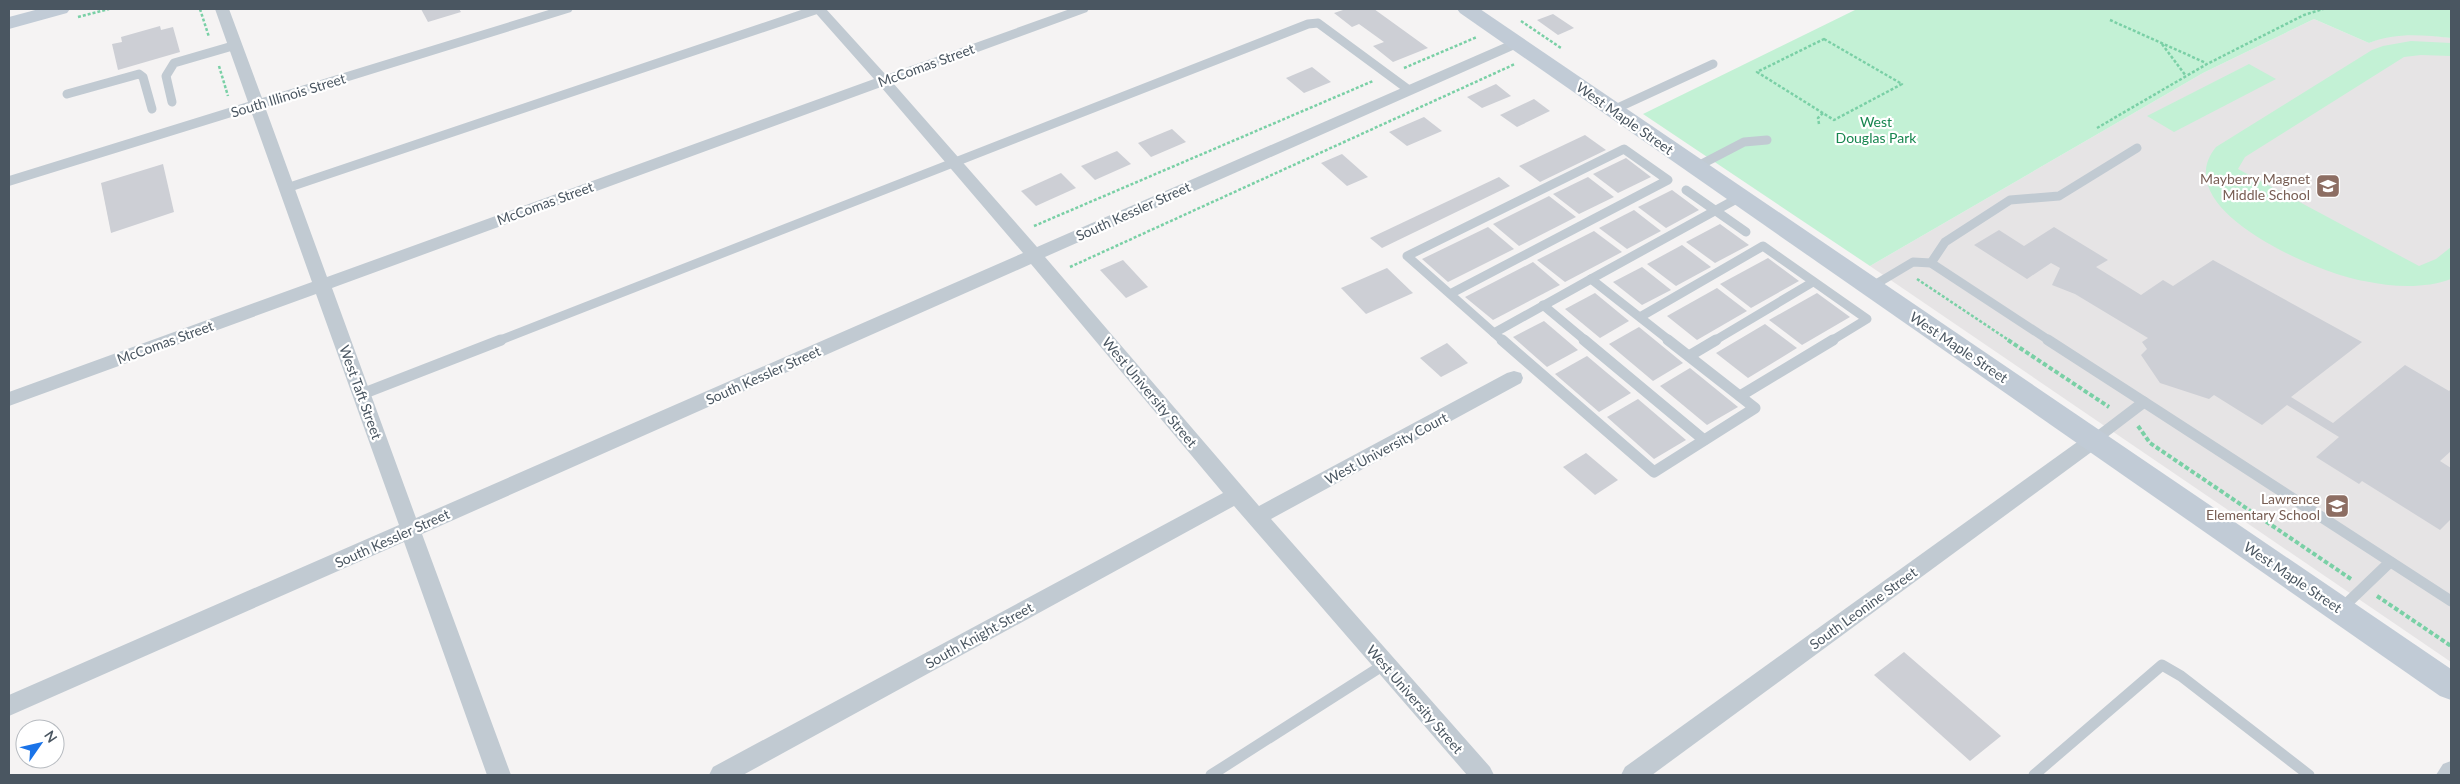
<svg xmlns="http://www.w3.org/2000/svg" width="2460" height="784" font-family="Lato,sans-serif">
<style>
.education{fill:#e6e4e5}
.green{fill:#c3f1d5}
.building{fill:#cdcfd5}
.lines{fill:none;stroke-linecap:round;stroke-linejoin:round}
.path-far1{stroke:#7ad0a6;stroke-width:2.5;stroke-dasharray:3 2;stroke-linecap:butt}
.path{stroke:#7ad0a6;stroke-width:4;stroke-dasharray:4.5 2.5;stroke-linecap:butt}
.lane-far1{stroke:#c1cad2;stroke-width:9}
.lane{stroke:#c1cad2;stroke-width:11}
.street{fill:#c1cad2;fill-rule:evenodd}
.secondary{fill:#c1cbd6;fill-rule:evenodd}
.labels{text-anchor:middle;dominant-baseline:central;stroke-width:4.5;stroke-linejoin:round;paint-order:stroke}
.street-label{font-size:14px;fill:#4a5661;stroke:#fff}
.park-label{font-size:14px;fill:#17864f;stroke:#fff}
.education-label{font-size:14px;fill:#785e54;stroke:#fff;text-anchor:end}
</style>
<rect width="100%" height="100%" fill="#f5f3f3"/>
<!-- education -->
<path class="education" d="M 2314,19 L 2369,43 L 2381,38 L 2400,35 L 2420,34 L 2451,38 L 2451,662 L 1870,266 L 2203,73 Z"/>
<!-- green -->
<g class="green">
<path d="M 1857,9 L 2451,9 L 2451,38 C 2423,35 2396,32 2369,43 L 2314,19 L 2203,73 L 1870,266 L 1643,114 Z"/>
<path d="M 2411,41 L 2451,43 L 2451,56 L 2421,55 L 2404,57 L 2245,157 L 2238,169 L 2419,266 L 2436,259 L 2451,247 L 2451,279 C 2424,289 2393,287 2364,281 C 2320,274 2165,210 2216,147 L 2372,50 L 2383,46 Z"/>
<path d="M 2249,64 L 2276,79 L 2174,132 L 2147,116 Z"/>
</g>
<!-- building -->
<g class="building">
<path d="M 421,9 L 459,9 L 461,12 L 428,22 Z"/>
<path d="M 1346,9 L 1374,9 L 1428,48 L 1393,62 L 1373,46 L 1384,42 L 1359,24 L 1352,27 L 1334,13 Z"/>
<path d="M 1553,14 L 1574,28 L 1558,35 L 1537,20 Z"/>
<path d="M 160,26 L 161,30 L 173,27 L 180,52 L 118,70 L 112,44 L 122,42 L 121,37 Z"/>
<path d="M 1312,67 L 1331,82 L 1304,93 L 1286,78 Z"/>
<path d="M 1496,84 L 1511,96 L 1482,108 L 1467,97 Z"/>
<path d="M 1534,99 L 1550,111 L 1517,127 L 1500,115 Z"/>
<path d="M 1424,117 L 1442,131 L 1407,146 L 1389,132 Z"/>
<path d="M 1172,129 L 1186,142 L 1151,157 L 1138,143 Z"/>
<path d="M 1585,135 L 1606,150 L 1540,182 L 1519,166 Z"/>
<path d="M 1117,151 L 1131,164 L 1095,180 L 1081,166 Z"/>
<path d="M 1342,154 L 1368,177 L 1347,186 L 1321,163 Z"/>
<path d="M 1626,158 L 1651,177 L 1618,193 L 1593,174 Z"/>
<path d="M 163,164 L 174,212 L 111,233 L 101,183 Z"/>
<path d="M 1061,173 L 1076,188 L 1036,206 L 1021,191 Z"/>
<path d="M 1499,177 L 1510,186 L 1382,248 L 1370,238 Z"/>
<path d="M 1588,177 L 1614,197 L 1579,214 L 1553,194 Z"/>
<path d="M 1672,190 L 1699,210 L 1666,228 L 1638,207 Z"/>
<path d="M 1549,196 L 1576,217 L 1519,246 L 1493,224 Z"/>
<path d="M 1634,210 L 1661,231 L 1627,249 L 1599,228 Z"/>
<path d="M 1720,224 L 1749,245 L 1715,263 L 1686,242 Z"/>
<path d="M 1488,227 L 1514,249 L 1448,282 L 1422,259 Z"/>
<path d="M 2054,227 L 2108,260 L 2096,267 L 2141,295 L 2163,280 L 2173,286 L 2213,260 L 2362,342 L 2291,397 L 2333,423 L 2405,365 L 2449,391 L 2451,389 L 2451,451 L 2440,461 L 2451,468 L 2451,519 L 2440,530 L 2362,481 L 2359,484 L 2316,457 L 2339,437 L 2287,405 L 2262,425 L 2214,395 L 2209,399 L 2160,383 L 2141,355 L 2147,349 L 2142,342 L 2148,338 L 2075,294 L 2052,285 L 2060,268 L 2051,263 L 2027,279 L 1974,245 L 1999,230 L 2024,246 Z"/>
<path d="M 1594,231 L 1622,252 L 1565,282 L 1537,260 Z"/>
<path d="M 1682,245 L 1711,267 L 1676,286 L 1647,264 Z"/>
<path d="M 1768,258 L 1799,281 L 1751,308 L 1720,284 Z"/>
<path d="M 1123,260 L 1148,287 L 1126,298 L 1100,270 Z"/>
<path d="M 1533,262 L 1560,285 L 1493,320 L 1465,297 Z"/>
<path d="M 1642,267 L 1671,290 L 1642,305 L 1613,282 Z"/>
<path d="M 1387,268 L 1413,293 L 1366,314 L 1341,288 Z"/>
<path d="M 1717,288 L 1747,311 L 1697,340 L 1667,316 Z"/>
<path d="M 1595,293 L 1629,321 L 1600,338 L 1565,309 Z"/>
<path d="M 1817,293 L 1850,317 L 1802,345 L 1769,320 Z"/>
<path d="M 1544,321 L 1578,350 L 1547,367 L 1513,337 Z"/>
<path d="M 1765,324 L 1797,348 L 1748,378 L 1716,353 Z"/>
<path d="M 1639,327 L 1683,363 L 1653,381 L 1609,344 Z"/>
<path d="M 1447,343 L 1468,363 L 1441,377 L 1420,358 Z"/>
<path d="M 1587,356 L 1631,393 L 1599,412 L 1555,374 Z"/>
<path d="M 1690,368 L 1738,407 L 1707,425 L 1660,386 Z"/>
<path d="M 1638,399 L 1686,440 L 1654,459 L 1607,417 Z"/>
<path d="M 1586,453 L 1618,480 L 1595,495 L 1563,467 Z"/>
<path d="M 1904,652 L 2001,736 L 1970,761 L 1874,675 Z"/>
</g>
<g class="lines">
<!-- path-far1 -->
<g class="path-far1">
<path d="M 200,9 L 209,37"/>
<path d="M 78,17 L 109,9"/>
<path d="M 2110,20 L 2206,63"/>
<path d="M 1521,21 L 1561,48"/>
<path d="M 1824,39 L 1902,84 L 1834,120 L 1757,72 Z"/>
<path d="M 2162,44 L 2186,76"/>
<path d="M 219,66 L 228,96"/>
<path d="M 1404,68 L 1477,37"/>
<path d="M 1819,124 L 1818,118 L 1823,113"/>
<path d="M 2097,128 L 2207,64 L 2304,15 L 2323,9"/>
<path d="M 1034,226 L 1373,81"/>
<path d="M 1070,267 L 1515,64"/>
<path d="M 1917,279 L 2010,341"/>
</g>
<!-- path -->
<g class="path">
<path d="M 2008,340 L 2109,407"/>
<path d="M 2138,426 L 2150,443 L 2351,579"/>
<path d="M 2377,596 L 2451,646"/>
</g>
<!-- lane-far1 -->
<g class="lane-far1">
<path d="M 67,94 L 139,74 L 143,77 L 152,109"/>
<path d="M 172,102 L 166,76 L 174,63 L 236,45"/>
<path d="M 1613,110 L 1713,64"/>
<path d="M 1696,167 L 1744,142 L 1767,140"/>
<path d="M 287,188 L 818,9"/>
<path d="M 1686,190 L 1746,232"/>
<path d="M 1931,263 L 1945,242 L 2010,200 L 2059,196 L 2137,148"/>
<path d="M 1591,279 L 1670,341"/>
<path d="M 1591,279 L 1740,197"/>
<path d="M 1871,287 L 1913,262 L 1931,263 L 2050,341"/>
<path d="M 1450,294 L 1668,180 L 1624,149 L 1407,256 L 1494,333"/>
<path d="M 1543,305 L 1586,341"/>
<path d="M 1640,317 L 1763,246 L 1867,319 L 1831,341"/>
<path d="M 498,341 L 1308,24 L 1318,23 L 1409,90"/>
<path d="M 1503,341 L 1494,333 L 1591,279"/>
<path d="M 1714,341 L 1813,282"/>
</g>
<!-- lane -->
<g class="lane">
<path d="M 1502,340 L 1654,472 L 1755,408 L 1668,340"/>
<path d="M 1584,340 L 1704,440"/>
<path d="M 2048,340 L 2144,402 L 2094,440"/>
<path d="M 1689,356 L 1716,340"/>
<path d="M 362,394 L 501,340"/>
<path d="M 1740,396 L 1833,340"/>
<path d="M 2144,402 L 2451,601"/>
<path d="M 2341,609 L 2390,562"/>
<path d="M 1211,775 L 1385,664"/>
<path d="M 2034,775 L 2162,665 L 2181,676 L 2309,775"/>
</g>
<!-- street -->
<g class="street">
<path d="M 215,9 L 229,9 L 262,98 L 552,9 L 573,9 L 571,12 L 265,107 L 327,277 L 874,79 L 812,9 L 826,9 L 886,75 L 1070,9 L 1089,9 L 1087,12 L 893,83 L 1037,247 L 1512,40 L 1522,40 L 1524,43 L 1522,46 L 1045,257 L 1259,506 L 1507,373 L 1514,371 L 1521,373 L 1523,378 L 1521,383 L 1271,519 L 1490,767 L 1494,775 L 1467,775 L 1234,506 L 743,775 L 709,775 L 713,767 L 1223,493 L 1031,264 L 422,534 L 511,775 L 487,775 L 404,542 L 9,716 L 9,695 L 399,525 L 316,294 L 9,406 L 9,392 L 312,282 L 251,111 L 9,186 L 9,176 L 248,102 ZM 881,87 L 1023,253 L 416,518 L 332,288 Z"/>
<path d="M 2094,433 L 2101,435 L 2104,440 L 2101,445 L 1652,775 L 1621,775 L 1625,767 L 2087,435 Z"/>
<path d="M 2451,761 L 2451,775 L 2436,775 L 2443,764 Z"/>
</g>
<!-- secondary -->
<g class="secondary">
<path d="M 39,9 L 70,9 L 67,13 L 9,29 L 9,17 Z"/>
<path d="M 1457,9 L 1480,9 L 2451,669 L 2451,700 L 2440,696 L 1460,13 Z"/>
</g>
</g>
<!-- icons -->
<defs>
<symbol id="school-square" viewBox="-11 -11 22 22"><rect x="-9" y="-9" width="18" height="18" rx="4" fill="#8d6e63" stroke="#fff"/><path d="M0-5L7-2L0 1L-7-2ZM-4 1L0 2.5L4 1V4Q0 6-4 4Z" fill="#fff"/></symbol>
</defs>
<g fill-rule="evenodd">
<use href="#school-square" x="2314" y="172" width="28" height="28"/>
<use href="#school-square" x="2323" y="492" width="28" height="28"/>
</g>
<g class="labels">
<!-- street labels -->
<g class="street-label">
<text transform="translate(926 65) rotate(-20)">McComas Street</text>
<text transform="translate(288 95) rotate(-17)">South Illinois Street</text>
<text transform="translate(1625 118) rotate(35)">West Maple Street</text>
<text transform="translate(545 203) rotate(-20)">McComas Street</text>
<text transform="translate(1133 211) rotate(-24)">South Kessler Street</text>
<text transform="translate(165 342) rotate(-20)">McComas Street</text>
<text transform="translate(1959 347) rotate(34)">West Maple Street</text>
<text transform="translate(763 375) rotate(-24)">South Kessler Street</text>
<text transform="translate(361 392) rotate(70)">West Taft Street</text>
<text transform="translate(1150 392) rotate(50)">West University Street</text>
<text transform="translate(1386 448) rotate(-28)">West University Court</text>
<text transform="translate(392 538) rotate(-24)">South Kessler Street</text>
<text transform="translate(2293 577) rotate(34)">West Maple Street</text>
<text transform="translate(1863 608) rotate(-36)">South Leonine Street</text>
<text transform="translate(979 635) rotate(-29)">South Knight Street</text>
<text transform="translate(1415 699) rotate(49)">West University Street</text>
</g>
<!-- park labels -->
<g class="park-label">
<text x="1876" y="121">West<tspan x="1876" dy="16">Douglas Park</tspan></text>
</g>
<!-- education labels -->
<g class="education-label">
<text x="2310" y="178">Mayberry Magnet<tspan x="2310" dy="16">Middle School</tspan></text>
<text x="2320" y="498">Lawrence<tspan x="2320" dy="16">Elementary School</tspan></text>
</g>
</g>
<!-- border -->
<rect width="2460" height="784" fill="none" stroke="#4a5661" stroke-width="20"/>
<!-- north arrow -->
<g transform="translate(40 744) rotate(56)"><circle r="24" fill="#ffffff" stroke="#b7bbc0"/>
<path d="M0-4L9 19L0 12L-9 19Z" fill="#1a73e8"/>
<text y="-8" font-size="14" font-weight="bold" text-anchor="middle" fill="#4a5661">N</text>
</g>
</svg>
